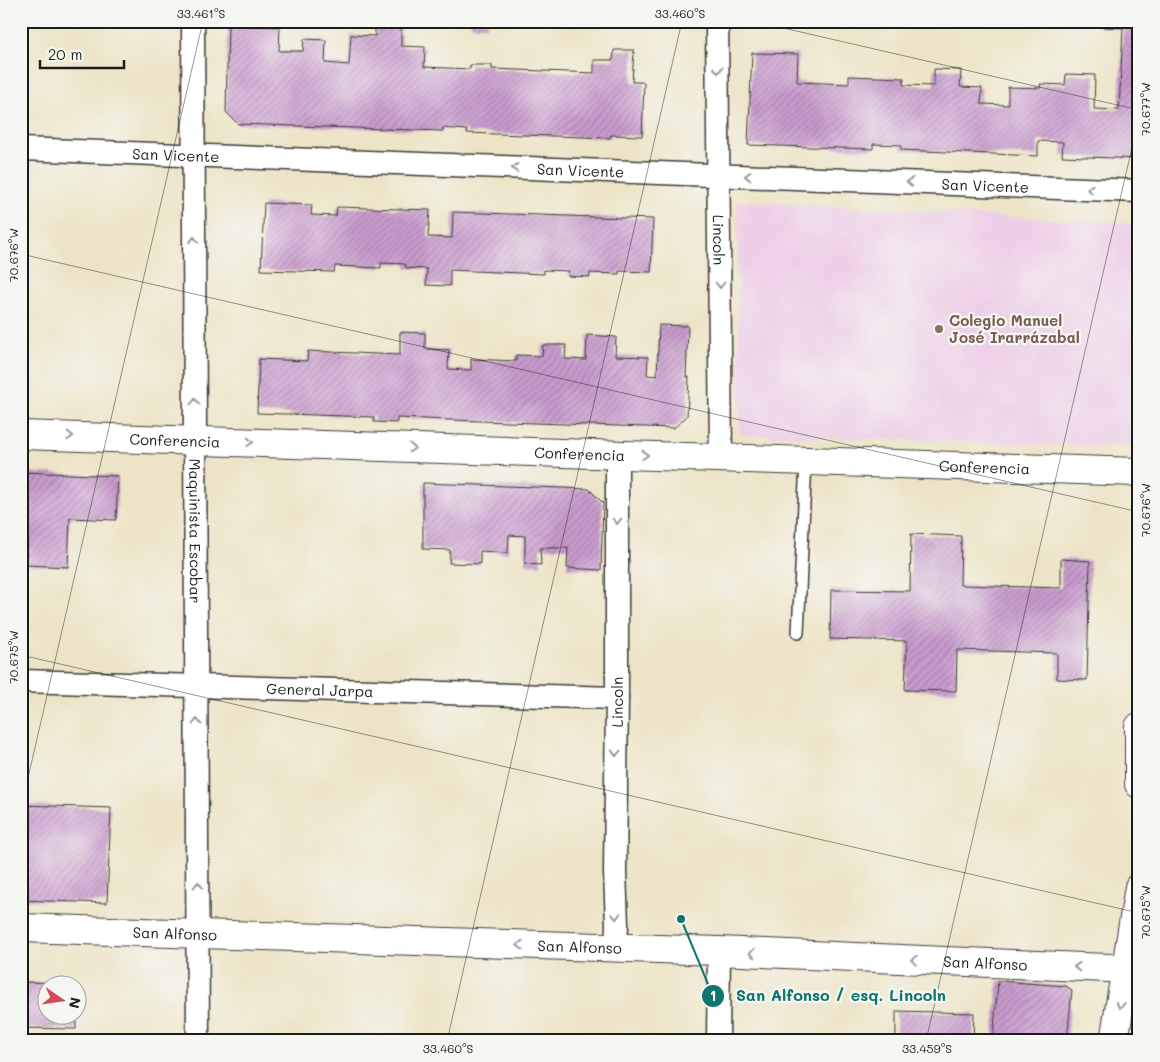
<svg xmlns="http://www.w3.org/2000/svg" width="1160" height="1062" font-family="Mali,sans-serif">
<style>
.built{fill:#edd0e8}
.building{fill:url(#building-hatch)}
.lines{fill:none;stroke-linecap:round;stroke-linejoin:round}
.service-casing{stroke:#3b3a36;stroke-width:14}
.minor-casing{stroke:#3b3a36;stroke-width:25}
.tertiary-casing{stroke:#3b3a36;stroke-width:30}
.primary-casing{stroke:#3b3a36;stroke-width:30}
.service{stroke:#fff;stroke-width:11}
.minor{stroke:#fff;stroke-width:22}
.tertiary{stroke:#fff;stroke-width:28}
.primary{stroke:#fff;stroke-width:28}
.oneway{stroke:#999}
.ticks{fill:none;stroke:#1c1c1c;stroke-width:1;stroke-opacity:0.45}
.education-dot{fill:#8d6e63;stroke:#f6f6f2;stroke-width:2}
.labels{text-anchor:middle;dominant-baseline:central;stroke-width:4.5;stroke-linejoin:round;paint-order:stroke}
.street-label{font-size:15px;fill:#1c1c1c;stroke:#f6f6f2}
.education-label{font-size:15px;font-weight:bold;fill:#785e54;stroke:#f6f6f2;text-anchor:start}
.leader{fill:none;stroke:#0f766e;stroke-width:2}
.callout-dot{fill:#0f766e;stroke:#f6f6f2;stroke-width:2}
.mark-label{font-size:15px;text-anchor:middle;font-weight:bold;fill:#fff}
.callout-label{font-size:16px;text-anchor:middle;font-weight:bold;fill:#0f766e;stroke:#f6f6f2;stroke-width:4.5;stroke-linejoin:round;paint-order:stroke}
.neatline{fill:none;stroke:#1c1c1c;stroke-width:2}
.ticks-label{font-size:12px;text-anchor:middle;fill:#1c1c1c}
</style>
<defs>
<pattern id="building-hatch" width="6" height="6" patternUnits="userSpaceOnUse" patternTransform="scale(1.25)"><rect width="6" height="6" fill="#c99bce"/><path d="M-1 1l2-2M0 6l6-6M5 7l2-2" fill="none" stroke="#a27ea6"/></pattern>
</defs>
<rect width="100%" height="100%" fill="#f6f6f2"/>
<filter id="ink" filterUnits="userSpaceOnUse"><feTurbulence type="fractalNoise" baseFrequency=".02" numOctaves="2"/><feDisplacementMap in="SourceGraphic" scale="10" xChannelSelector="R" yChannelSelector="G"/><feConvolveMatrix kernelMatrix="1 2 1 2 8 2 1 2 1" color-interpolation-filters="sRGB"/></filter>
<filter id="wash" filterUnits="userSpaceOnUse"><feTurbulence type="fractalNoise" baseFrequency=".0096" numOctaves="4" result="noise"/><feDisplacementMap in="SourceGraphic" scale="20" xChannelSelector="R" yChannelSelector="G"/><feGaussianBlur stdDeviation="1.12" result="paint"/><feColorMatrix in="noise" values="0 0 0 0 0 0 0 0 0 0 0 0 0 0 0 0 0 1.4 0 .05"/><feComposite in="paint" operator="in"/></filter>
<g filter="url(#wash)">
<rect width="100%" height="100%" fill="#ede4c7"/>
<!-- built -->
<path class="built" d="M 737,201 L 1139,224 L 1139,447 L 740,435 Z"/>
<g id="blocks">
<!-- building -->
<g class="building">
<path d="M 375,21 L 401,21 L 401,46 L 425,47 L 424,67 L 470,69 L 470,65 L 492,65 L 492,69 L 594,73 L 594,60 L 613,60 L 614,50 L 634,50 L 632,82 L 644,82 L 642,136 L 611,135 L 610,138 L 467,133 L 467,130 L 443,128 L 443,131 L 238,124 L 226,112 L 228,25 L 280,27 L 279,51 L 303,51 L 304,39 L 326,40 L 325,63 L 349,65 L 351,35 L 375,36 Z"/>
<path d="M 472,21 L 487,21 L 487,26 L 471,26 Z"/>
<path d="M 1010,21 L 1039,21 L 1039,25 L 1010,24 Z"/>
<path d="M 1100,21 L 1139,21 L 1139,159 L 1062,156 L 1063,142 L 1038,141 L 1038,156 L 901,150 L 901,145 L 873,144 L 873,149 L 748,145 L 752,53 L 798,54 L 797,82 L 849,84 L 849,76 L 904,78 L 903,85 L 934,86 L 934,69 L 961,70 L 960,87 L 982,88 L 981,104 L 1008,105 L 1008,87 L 1041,88 L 1040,84 L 1065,85 L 1066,74 L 1095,75 L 1094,109 L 1119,110 L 1123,28 L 1100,27 Z"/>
<path d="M 264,203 L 312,205 L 311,215 L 336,216 L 337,207 L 430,210 L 428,237 L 452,238 L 453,212 L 653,219 L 651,272 L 619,271 L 619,274 L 590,273 L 590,277 L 568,276 L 569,271 L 544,270 L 544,274 L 450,270 L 450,286 L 426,285 L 427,269 L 406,268 L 405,264 L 381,263 L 381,268 L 335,266 L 334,272 L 261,270 Z"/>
<path d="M 659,325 L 688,326 L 686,377 L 689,377 L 687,416 L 674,428 L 397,418 L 397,423 L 374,422 L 374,417 L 257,413 L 259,359 L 307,361 L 308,351 L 400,355 L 400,332 L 425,333 L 425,349 L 449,350 L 448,369 L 471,370 L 471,359 L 516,361 L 516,355 L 542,356 L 543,345 L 566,345 L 565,359 L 586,360 L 587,335 L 616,337 L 615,356 L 648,357 L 647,375 L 657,376 Z"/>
<path d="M 21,472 L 118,476 L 116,520 L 70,518 L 68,567 L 26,565 L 28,538 L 21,538 Z"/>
<path d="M 423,483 L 589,489 L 603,503 L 601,570 L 567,568 L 568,548 L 540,548 L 541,565 L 525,564 L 525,536 L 509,535 L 508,553 L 480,551 L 480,564 L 449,563 L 450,550 L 423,549 Z"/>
<path d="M 911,534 L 961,536 L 960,585 L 1061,588 L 1061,559 L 1090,561 L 1087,680 L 1057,679 L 1057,653 L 957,650 L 956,691 L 905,690 L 907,641 L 830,639 L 831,590 L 910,591 Z"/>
<path d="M 21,805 L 111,808 L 107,903 L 21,900 Z"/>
<path d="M 998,981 L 1066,986 L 1072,990 L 1067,1041 L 993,1041 Z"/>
<path d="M 21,982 L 70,983 L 70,984 L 48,984 L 48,1014 L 76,1014 L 76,1029 L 21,1028 Z"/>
<path d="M 896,1011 L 974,1013 L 973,1041 L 896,1041 Z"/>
</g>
</g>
</g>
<g filter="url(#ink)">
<use href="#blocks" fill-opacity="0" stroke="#3b3a36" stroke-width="1"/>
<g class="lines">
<defs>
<path id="service" d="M 798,633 L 806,461"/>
<g id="minor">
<path id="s1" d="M 193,21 L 198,1041"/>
<path id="s2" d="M 717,21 L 721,458"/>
<path id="s3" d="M 21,149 L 1139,191"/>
<path id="s4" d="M 21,681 L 617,698"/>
<path id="s5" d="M 616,948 L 617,925 L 615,872 L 617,698 L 617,455"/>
<path d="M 718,1041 L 719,951"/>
</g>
<g id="tertiary">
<path id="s6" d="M 21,435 L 1139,472"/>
<path id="s7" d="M 21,928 L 719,951 L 1082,967 L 1139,969"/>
</g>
<g id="primary">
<path d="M 1139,727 L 1139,784"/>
<path d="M 1114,1041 L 1139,887"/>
</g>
</defs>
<!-- service casing -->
<use href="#service" class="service-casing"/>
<!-- minor casing -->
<use href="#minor" class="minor-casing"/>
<!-- tertiary casing -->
<use href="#tertiary" class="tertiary-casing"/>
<!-- primary casing -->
<use href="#primary" class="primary-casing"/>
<!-- service -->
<use href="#service" class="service"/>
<!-- minor -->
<use href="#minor" class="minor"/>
<!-- tertiary -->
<use href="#tertiary" class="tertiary"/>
<!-- primary -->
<use href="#primary" class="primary"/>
</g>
<!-- one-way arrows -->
<defs><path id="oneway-chevron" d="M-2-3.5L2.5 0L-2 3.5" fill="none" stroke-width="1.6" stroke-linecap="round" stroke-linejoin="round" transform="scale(1.25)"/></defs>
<g class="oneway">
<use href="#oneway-chevron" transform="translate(718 70) rotate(89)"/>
<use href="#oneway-chevron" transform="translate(515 168) rotate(-178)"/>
<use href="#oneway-chevron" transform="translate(748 176) rotate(-178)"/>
<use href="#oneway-chevron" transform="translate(910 182) rotate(-178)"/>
<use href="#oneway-chevron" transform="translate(1090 189) rotate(-178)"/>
<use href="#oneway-chevron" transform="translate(194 240) rotate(-90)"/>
<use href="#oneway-chevron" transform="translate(720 285) rotate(90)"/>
<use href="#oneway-chevron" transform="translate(195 402) rotate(-90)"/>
<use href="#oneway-chevron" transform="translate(70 436) rotate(2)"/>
<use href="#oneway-chevron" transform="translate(250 442) rotate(2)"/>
<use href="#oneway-chevron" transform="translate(412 448) rotate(2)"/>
<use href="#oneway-chevron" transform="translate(645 455) rotate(2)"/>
<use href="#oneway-chevron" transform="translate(617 521) rotate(90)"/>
<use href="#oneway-chevron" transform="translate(197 722) rotate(-90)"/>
<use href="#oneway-chevron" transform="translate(616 753) rotate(91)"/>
<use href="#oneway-chevron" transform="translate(198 885) rotate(-90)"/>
<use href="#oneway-chevron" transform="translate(616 916) rotate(87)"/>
<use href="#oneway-chevron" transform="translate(520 945) rotate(-178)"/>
<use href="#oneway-chevron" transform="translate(752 953) rotate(-177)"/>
<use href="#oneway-chevron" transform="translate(914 960) rotate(-177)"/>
<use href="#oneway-chevron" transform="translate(1077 967) rotate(-178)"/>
<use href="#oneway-chevron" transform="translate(1120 1005) rotate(99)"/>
</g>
</g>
<!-- ticks -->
<path class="ticks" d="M 753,21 L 1139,110M 21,254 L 1139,512M 21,655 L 1139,913M 21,808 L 203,21M 447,1041 L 682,21M 926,1041 L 1139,117"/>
<!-- markers -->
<circle class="education-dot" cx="939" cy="329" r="5"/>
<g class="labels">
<!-- street labels -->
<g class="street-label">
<text stroke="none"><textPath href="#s3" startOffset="155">San Vicente</textPath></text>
<text stroke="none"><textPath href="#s3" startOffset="560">San Vicente</textPath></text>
<text stroke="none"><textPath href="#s3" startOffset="965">San Vicente</textPath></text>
<text stroke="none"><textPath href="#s2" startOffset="219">Lincoln</textPath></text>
<text stroke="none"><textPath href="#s6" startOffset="154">Conferencia</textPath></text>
<text stroke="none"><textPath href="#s6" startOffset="559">Conferencia</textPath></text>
<text stroke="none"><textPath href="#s6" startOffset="964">Conferencia</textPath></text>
<text stroke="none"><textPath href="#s1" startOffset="510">Maquinista Escobar</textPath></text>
<text stroke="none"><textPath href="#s4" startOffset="299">General Jarpa</textPath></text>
<text stroke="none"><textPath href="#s5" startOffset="246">Lincoln</textPath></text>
<text stroke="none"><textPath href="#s7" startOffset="154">San Alfonso</textPath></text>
<text stroke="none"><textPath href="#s7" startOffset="559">San Alfonso</textPath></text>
<text stroke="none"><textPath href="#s7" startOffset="965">San Alfonso</textPath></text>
</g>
<!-- education labels -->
<g class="education-label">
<text x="949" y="320">Colegio Manuel<tspan x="949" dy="17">José Irarrázabal</tspan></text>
</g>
</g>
<!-- callouts -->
<path class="leader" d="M681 919L713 996"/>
<g class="callout-dot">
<circle cx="681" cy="919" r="5"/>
<circle cx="713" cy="996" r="12"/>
</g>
<g class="mark-label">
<text x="713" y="1001">1</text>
</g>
<g class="callout-label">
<text x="841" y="1001">San Alfonso / esq. Lincoln</text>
</g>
<!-- margin -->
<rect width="1160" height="1062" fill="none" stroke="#f6f6f2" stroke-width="55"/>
<!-- north arrow -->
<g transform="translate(62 1000) rotate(103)"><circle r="24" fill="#f6f6f2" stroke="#9f9f9c"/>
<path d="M0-4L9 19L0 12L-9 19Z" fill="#d1495b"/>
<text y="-8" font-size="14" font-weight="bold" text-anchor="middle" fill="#1c1c1c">N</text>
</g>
<!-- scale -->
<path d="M40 60v8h84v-8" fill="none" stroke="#1c1c1c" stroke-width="2.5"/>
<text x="48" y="60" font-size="15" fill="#1c1c1c" stroke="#f6f6f2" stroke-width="4" paint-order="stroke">20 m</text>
<rect x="28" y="28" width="1104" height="1006" class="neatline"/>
<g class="ticks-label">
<text x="201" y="18">33.461°S</text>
<text x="680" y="18">33.460°S</text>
<text transform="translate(1146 109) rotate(-90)" y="4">70.677°W</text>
<text transform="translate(14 255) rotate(-90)" y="4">70.676°W</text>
<text transform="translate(1146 510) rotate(-90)" y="4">70.676°W</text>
<text transform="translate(14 657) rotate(-90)" y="4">70.675°W</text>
<text transform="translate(1146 912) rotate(-90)" y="4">70.675°W</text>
<text x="448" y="1053">33.460°S</text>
<text x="927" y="1053">33.459°S</text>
</g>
</svg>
